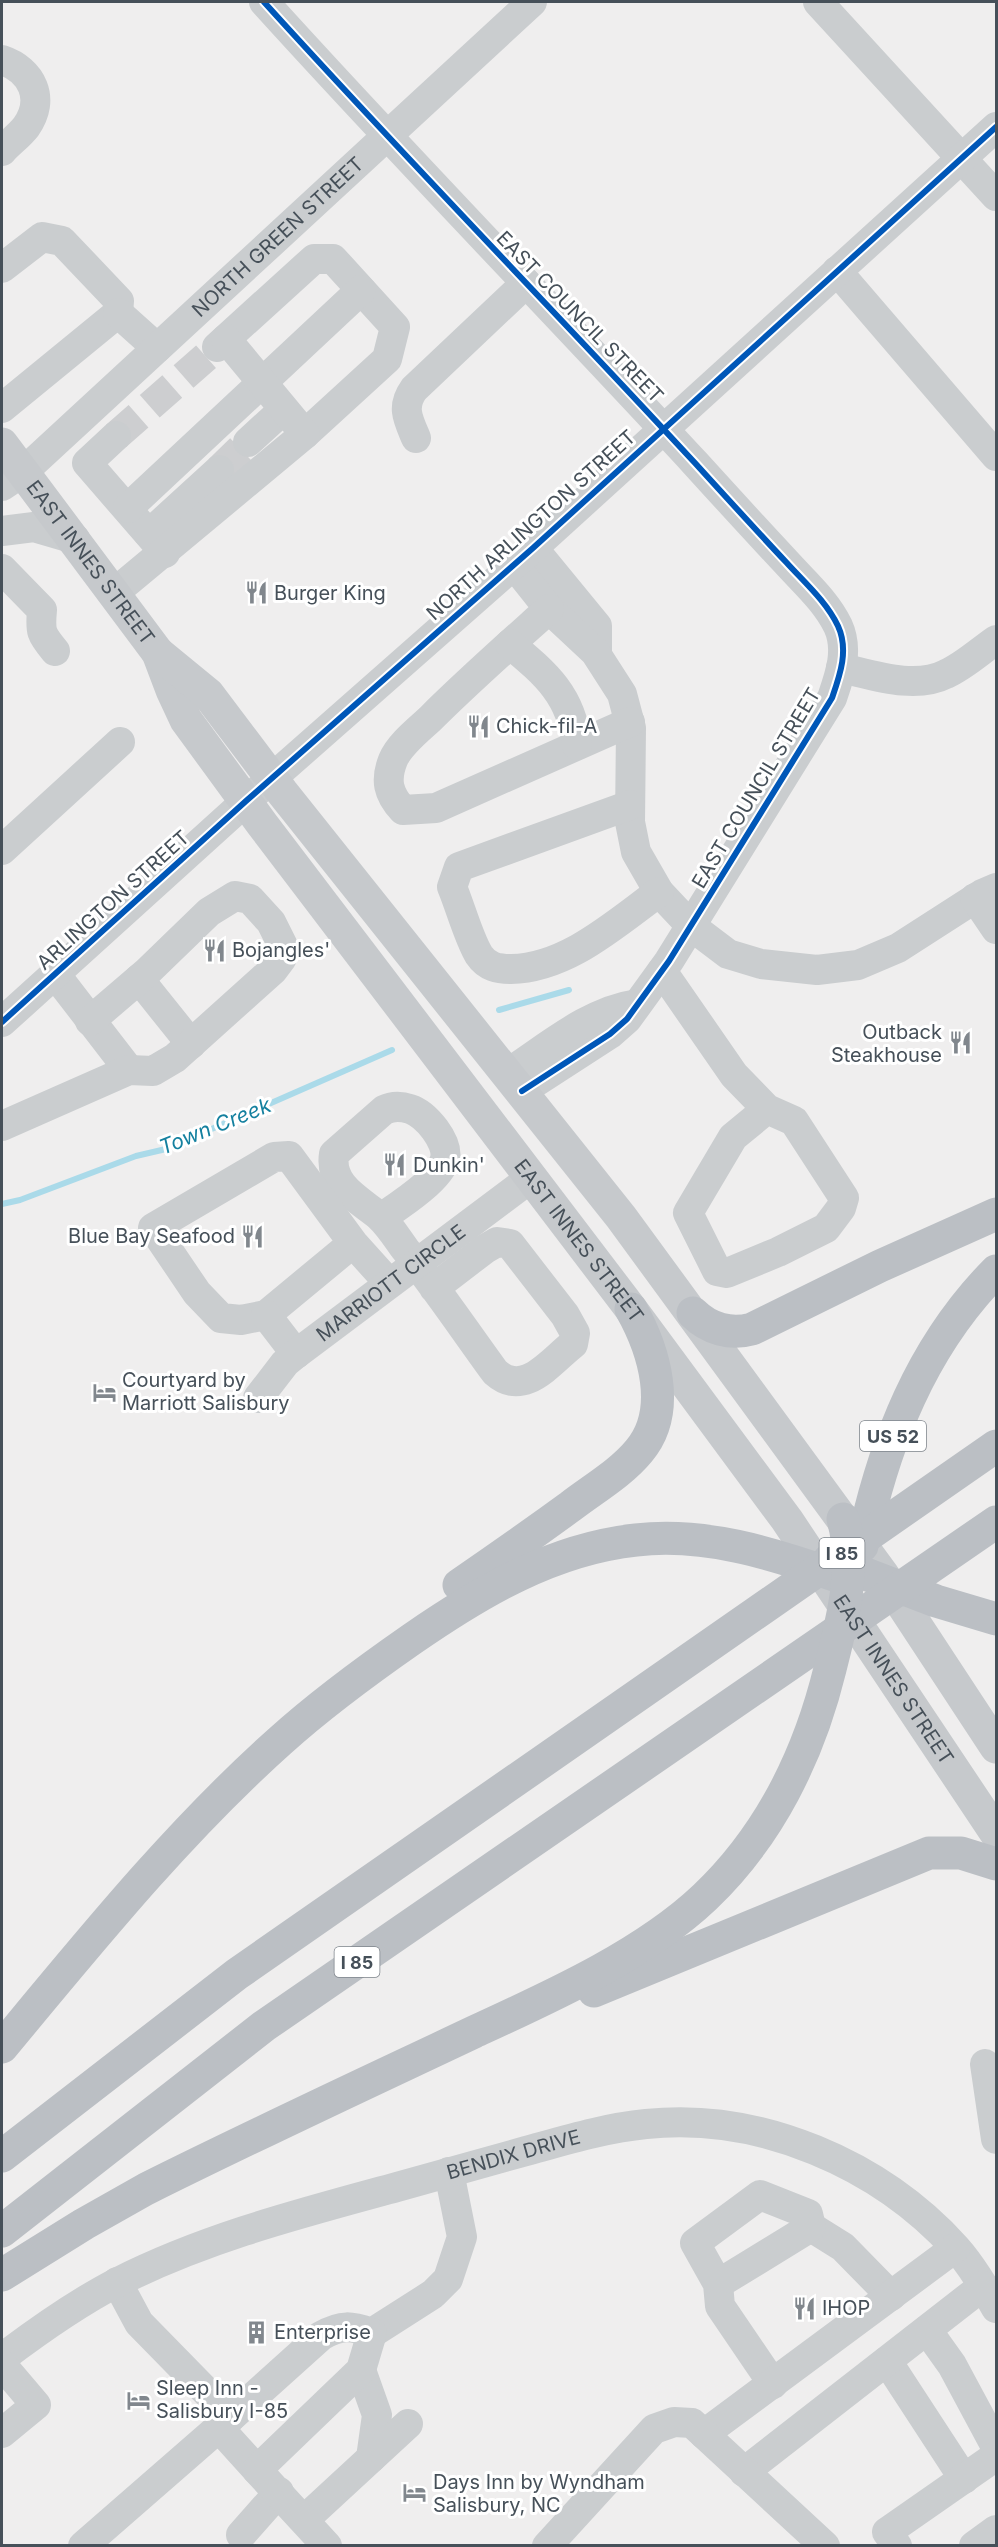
<svg xmlns="http://www.w3.org/2000/svg" width="998" height="2547" font-family="Inter,sans-serif">
<style>
.lines{fill:none;stroke-linecap:round;stroke-linejoin:round}
.stream{stroke:#aadae9;stroke-width:6}
.minor-tunnel{stroke:#cdced0;stroke-width:30;stroke-dasharray:30 15;stroke-linecap:butt}
.minor{stroke:#cacdcf;stroke-width:30}
.major{stroke:#c6c9cc;stroke-width:33}
.highway{stroke:#bbbfc4;stroke-width:33}
.cycleway-casing{stroke:#fff;stroke-width:10}
.cycleway{stroke:#0057b8;stroke-width:6}
.labels{text-anchor:middle;dominant-baseline:central;stroke-width:6;stroke-linejoin:round;paint-order:stroke}
.shield{fill:#fff;stroke:#7e848b;stroke-width:1.5}
.shield-label{font-size:18px;font-weight:bold;fill:#465059}
.street-label{font-size:20px;fill:#465059;stroke:#fff}
.poi-label{font-size:20px;fill:#465059;stroke:#fff;text-anchor:start}
.water-label{font-size:21px;font-style:italic;fill:#14809f;stroke:#fff}
</style>
<rect width="100%" height="100%" fill="#efeeee"/>
<g class="lines">
<!-- stream -->
<g class="stream">
<path d="M 499,1010 L 569,990"/>
<path d="M 2,1204 L 20,1200 L 136,1156 L 166,1149 L 392,1050"/>
</g>
<!-- minor-tunnel -->
<g class="minor-tunnel">
<path d="M 116,436 L 217,347"/>
<path d="M 219,470 L 248,442"/>
</g>
<!-- minor -->
<g class="minor">
<path d="M 264,2 C 405,158 552,308 695,463 C 725,496 755,529 786,562 C 804,582 826,601 838,626 C 849,650 840,675 832,698 L 669,961 L 627,1019 L 610,1034 L 522,1091"/>
<path d="M 818,2 L 996,196"/>
<path d="M 2,60 C 32,70 46,99 26,127 C 19,136 9,143 2,151"/>
<path d="M 2,268 L 42,237 L 62,241 L 119,301 L 118,313 L 2,408"/>
<path d="M 837,271 L 996,456"/>
<path d="M 118,313 L 157,348"/>
<path d="M 217,347 L 314,259 L 333,259 L 395,327 L 387,359 L 305,434"/>
<path d="M 116,436 L 87,463 L 165,553"/>
<path d="M 416,438 C 408,419 401,407 414,389 L 526,283"/>
<path d="M 248,442 L 283,410"/>
<path id="s1" d="M 2,486 L 23,472 L 532,2"/>
<path d="M 128,508 L 361,290"/>
<path d="M 2,531 L 34,527 L 75,539"/>
<path d="M 149,534 L 219,470"/>
<path d="M 533,548 L 597,626 L 597,654"/>
<path d="M 514,565 L 549,609 L 595,652 L 622,694 L 631,728 L 630,822 L 636,852 L 659,892 L 691,926 L 728,954 L 761,964 L 817,970 L 858,965 L 898,948 L 982,894 L 996,888"/>
<path d="M 2,569 L 42,610 C 40,632 41,634 55,651"/>
<path d="M 114,593 L 305,434 L 226,339"/>
<path d="M 549,609 C 509,645 468,681 430,719 C 418,730 399,745 393,760 C 385,780 388,794 403,810 L 436,808 L 630,722"/>
<path d="M 510,644 C 546,674 572,696 577,745"/>
<path d="M 841,668 C 873,675 915,690 946,674 C 964,666 980,651 996,640"/>
<path d="M 630,805 L 459,867 L 452,887 C 460,906 469,939 479,955 C 487,967 498,969 511,969 C 567,968 615,924 659,892"/>
<path d="M 2,850 L 120,742"/>
<path d="M 975,898 L 996,929"/>
<path d="M 662,971 L 734,1075 L 767,1109 L 794,1121 L 844,1198 L 841,1208 L 826,1228 L 778,1252 L 727,1273 L 717,1271 L 688,1213 L 733,1137 L 767,1109"/>
<path d="M 55,974 L 129,1070"/>
<path d="M 139,979 L 191,1044"/>
<path d="M 2,1022 L 246,801 L 533,548 L 996,127"/>
<path d="M 508,1073 C 548,1047 589,1011 637,1004"/>
<path d="M 2,1126 L 129,1070 L 153,1071 L 175,1058 L 273,970 L 282,958 L 283,946 L 271,922 L 250,899 L 235,896 L 209,912 L 146,973 L 90,1021"/>
<path d="M 381,1218 C 397,1207 441,1179 445,1159 C 449,1142 426,1114 410,1109 C 401,1106 392,1106 384,1110 L 334,1154 C 329,1185 358,1199 379,1216 C 389,1225 397,1238 405,1249 C 437,1289 465,1331 495,1372 C 524,1398 549,1363 573,1344 L 575,1333 L 565,1315 L 510,1244 L 497,1242 L 485,1249 L 434,1288"/>
<path d="M 353,1243 L 266,1315 L 241,1320 L 221,1318 L 197,1293 L 153,1228 L 274,1157 L 289,1156 L 353,1243 L 389,1283"/>
<path d="M 266,1315 L 296,1354"/>
<path id="s2" d="M 258,1398 L 285,1363 L 296,1354 L 532,1177"/>
<path d="M 985,2064 L 996,2139"/>
<path d="M 811,2227 L 843,2247 L 891,2296"/>
<path d="M 117,2282 L 139,2323 L 231,2417 L 321,2336 C 342,2324 351,2326 372,2333 L 433,2294 L 448,2279 L 462,2237 L 449,2172"/>
<path d="M 718,2284 L 811,2227 L 808,2214 L 760,2195 L 695,2243 L 718,2284 L 720,2306 L 773,2384"/>
<path d="M 927,2330 L 952,2365 L 996,2447"/>
<path id="s3" d="M 2,2358 C 39,2330 77,2303 118,2282 C 207,2237 302,2213 397,2187 C 440,2175 483,2163 526,2151 C 566,2140 605,2128 646,2124 C 760,2112 880,2164 956,2248 C 972,2266 984,2287 996,2308"/>
<path d="M 887,2361 L 964,2479"/>
<path d="M 2,2365 L 36,2405 L 2,2433"/>
<path d="M 361,2370 L 377,2415 L 371,2458"/>
<path d="M 219,2428 L 257,2470"/>
<path d="M 704,2434 L 955,2248"/>
<path d="M 744,2472 L 983,2286"/>
<path d="M 304,2520 L 408,2424"/>
<path d="M 241,2535 L 279,2492"/>
<path d="M 83,2546 L 231,2417"/>
<path d="M 327,2546 L 257,2470 L 361,2370 L 372,2333"/>
<path d="M 547,2546 L 654,2429 L 674,2422 L 692,2423 L 825,2546"/>
<path d="M 897,2546 L 887,2532 L 996,2456"/>
<path d="M 974,2546 L 996,2530"/>
</g>
<!-- major -->
<g class="major">
<path id="s4" d="M 2,444 L 158,653 L 172,690 L 186,720 L 262,824 L 631,1309 L 787,1520 L 996,1833"/>
<path d="M 158,653 L 208,694 L 282,792 L 621,1217 L 883,1575 L 996,1747"/>
</g>
<!-- highway -->
<g class="highway">
<path d="M 693,1313 C 709,1329 731,1335 752,1329 L 880,1266 L 996,1214"/>
<path d="M 862,1546 C 884,1443 921,1347 996,1271"/>
<path d="M 829,1560 L 936,1601 L 996,1619"/>
<path d="M 459,1585 C 497,1559 534,1533 571,1506 C 593,1489 621,1473 639,1451 C 673,1411 654,1350 631,1309"/>
<path d="M 594,1991 L 929,1853 L 961,1853 L 996,1864"/>
<path d="M 2,2047 C 90,1941 178,1832 280,1741 C 321,1704 366,1671 412,1639 C 480,1592 552,1549 636,1540 C 704,1532 771,1553 834,1575"/>
<path d="M 2,2156 L 237,1974 L 996,1446"/>
<path d="M 2,2231 L 264,2026 L 996,1522"/>
<path d="M 2,2275 L 84,2224 L 146,2189 C 254,2135 364,2084 474,2032 C 550,1997 644,1955 705,1897 C 769,1836 809,1755 830,1669 C 842,1622 857,1567 843,1519"/>
</g>
<defs>
<g id="cycleway">
<path d="M 264,2 C 405,158 552,308 695,463 C 725,496 755,529 786,562 C 804,582 826,601 838,626 C 849,650 840,675 832,698 L 669,961 L 627,1019 L 610,1034 L 522,1091"/>
<path d="M 2,1022 L 246,801 L 533,548 L 996,127"/>
</g>
</defs>
<!-- cycleway casing -->
<use href="#cycleway" class="cycleway-casing"/>
<!-- cycleway -->
<use href="#cycleway" class="cycleway"/>
</g>
<!-- icons -->
<defs>
<symbol id="restaurant-bare" viewBox="-9 -9 18 18"><path d="M-5-6h1v4h1v-4h1v4h1v-4h1v5L-1.5 .5V6h-2V.5L-5-1ZM5-6V6H3V1.5H1.5Q1.5-4 5-6Z" fill="#81878d" stroke="#fff" stroke-width="2.5" paint-order="stroke"/></symbol>
<symbol id="hotel-bare" viewBox="-9 -9 18 18"><path d="M-6-4.5h1.5V1H6V5H4.5V3h-9V5H-6ZM-4 0a1.8 1.8 0 1 1 3.6 0ZM.5 0V-2.5h3Q6-2.5 6 0Z" fill="#81878d" stroke="#fff" stroke-width="2.5" paint-order="stroke"/></symbol>
<symbol id="building-bare" viewBox="-9 -9 18 18"><path d="M-4-6H4V6H1V3H-1V6H-4ZM-2.5-4.3h1.7v1.8h-1.7ZM.8-4.3h1.7v1.8H.8ZM-2.5-1h1.7V.8h-1.7ZM.8-1h1.7V.8H.8Z" fill="#81878d" stroke="#fff" stroke-width="2.5" paint-order="stroke"/></symbol>
</defs>
<g fill-rule="evenodd">
<use href="#restaurant-bare" x="240" y="576" width="33" height="33"/>
<use href="#restaurant-bare" x="462" y="710" width="33" height="33"/>
<use href="#restaurant-bare" x="198" y="934" width="33" height="33"/>
<use href="#restaurant-bare" x="944" y="1026" width="33" height="33"/>
<use href="#restaurant-bare" x="378" y="1148" width="33" height="33"/>
<use href="#restaurant-bare" x="236" y="1220" width="33" height="33"/>
<use href="#hotel-bare" x="88" y="1376" width="33" height="33"/>
<use href="#restaurant-bare" x="788" y="2292" width="33" height="33"/>
<use href="#building-bare" x="240" y="2316" width="33" height="33"/>
<use href="#hotel-bare" x="122" y="2384" width="33" height="33"/>
<use href="#hotel-bare" x="398" y="2476" width="33" height="33"/>
</g>
<g class="labels">
<!-- shield labels -->
<g class="shield">
<rect x="860" y="1421" width="66" height="30" rx="4.5"/>
<rect x="819.5" y="1538" width="45" height="30" rx="4.5"/>
<rect x="334.5" y="1947" width="45" height="30" rx="4.5"/>
</g>
<g class="shield-label">
<text x="893" y="1436">US 52</text>
<text x="842" y="1553">I 85</text>
<text x="357" y="1962">I 85</text>
</g>
<!-- street labels -->
<g class="street-label">
<text stroke="none"><textPath href="#s1" startOffset="372">NORTH GREEN STREET</textPath></text>
<text transform="translate(580 317) rotate(46)">EAST COUNCIL STREET</text>
<text transform="translate(531 525) rotate(-42)">NORTH ARLINGTON STREET</text>
<text stroke="none"><textPath href="#s4" startOffset="148">EAST INNES STREET</textPath></text>
<text transform="translate(756 788) rotate(-59)">EAST COUNCIL STREET</text>
<text transform="translate(113 900) rotate(-42)">ARLINGTON STREET</text>
<text stroke="none"><textPath href="#s4" startOffset="986">EAST INNES STREET</textPath></text>
<text stroke="none"><textPath href="#s2" startOffset="177">MARRIOTT CIRCLE</textPath></text>
<text stroke="none"><textPath href="#s4" startOffset="1526">EAST INNES STREET</textPath></text>
<text stroke="none"><textPath href="#s3" startOffset="555">BENDIX DRIVE</textPath></text>
</g>
<!-- poi labels -->
<g class="poi-label">
<text x="274" y="593">Burger King</text>
<text x="496" y="726">Chick-fil-A</text>
<text x="232" y="950">Bojangles'</text>
<text x="942" y="1032" text-anchor="end">Outback<tspan x="942" dy="23">Steakhouse</tspan></text>
<text x="413" y="1165">Dunkin'</text>
<text x="235" y="1236" text-anchor="end">Blue Bay Seafood</text>
<text x="122" y="1380">Courtyard by<tspan x="122" dy="23">Marriott Salisbury</tspan></text>
<text x="822" y="2308">IHOP</text>
<text x="274" y="2332">Enterprise</text>
<text x="156" y="2388">Sleep Inn -<tspan x="156" dy="23">Salisbury I-85</tspan></text>
<text x="433" y="2482">Days Inn by Wyndham<tspan x="433" dy="23">Salisbury, NC</tspan></text>
</g>
<!-- water labels -->
<g class="water-label">
<text transform="translate(215 1126) rotate(-22)">Town Creek</text>
</g>
</g>
<!-- border -->
<rect width="998" height="2547" fill="none" stroke="#465059" stroke-width="6"/>
</svg>
